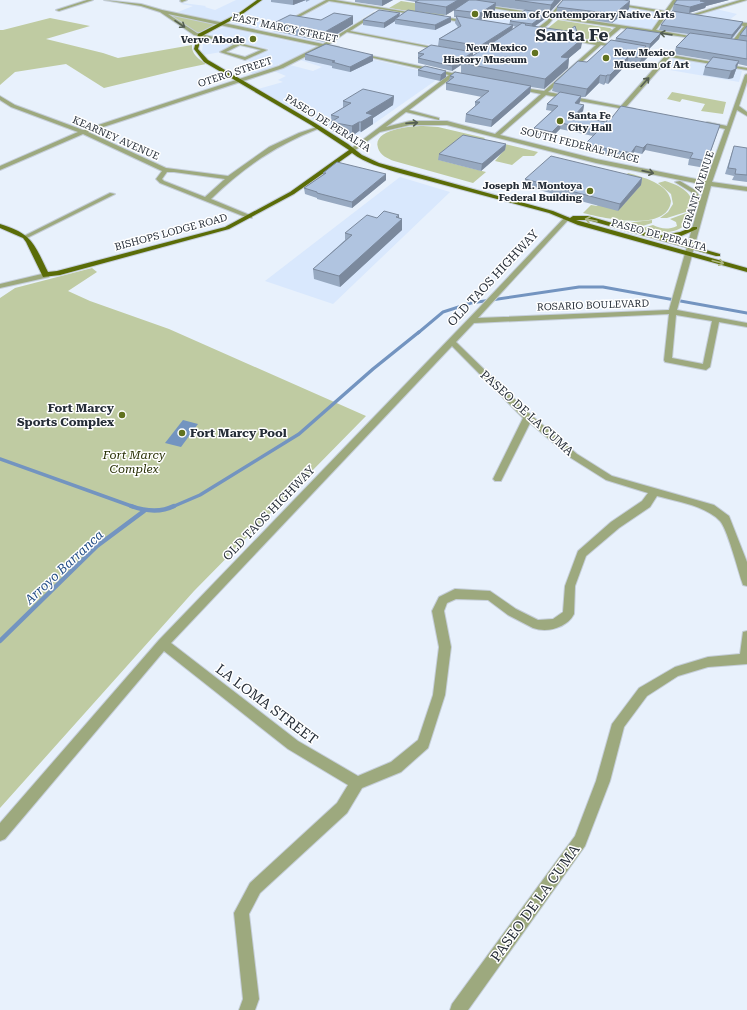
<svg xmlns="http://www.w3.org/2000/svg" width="747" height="1010" font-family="'Roboto Serif',serif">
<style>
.built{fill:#d9e8fd}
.green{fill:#bfcba2}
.water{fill:#7394c0}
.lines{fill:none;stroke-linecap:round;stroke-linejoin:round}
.stream-far2{stroke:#7394c0;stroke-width:3}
.stream-far1{stroke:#7394c0;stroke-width:3.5}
.stream{stroke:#7394c0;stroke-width:4.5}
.minor-casing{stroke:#c5ced9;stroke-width:2}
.major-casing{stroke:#c5ced9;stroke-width:2}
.minor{fill:#9da97e;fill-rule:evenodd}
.major{fill:#5a6c07;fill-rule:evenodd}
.wall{fill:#97a9c1;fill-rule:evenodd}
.shaded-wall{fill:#7b899d}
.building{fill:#b0c4e0;stroke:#7b899d}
.oneway{stroke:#555f53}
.oneway2{stroke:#acb683}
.poi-dot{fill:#61721f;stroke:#fff;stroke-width:1.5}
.labels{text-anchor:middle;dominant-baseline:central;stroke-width:3;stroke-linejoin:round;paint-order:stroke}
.far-poi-label{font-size:10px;font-weight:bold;fill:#252d37;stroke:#fff;text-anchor:start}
.far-street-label{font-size:10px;fill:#252d37;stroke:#fff}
.street-label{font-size:12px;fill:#252d37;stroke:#fff}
.poi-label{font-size:12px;font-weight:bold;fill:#252d37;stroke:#fff;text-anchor:end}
.park-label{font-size:12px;font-style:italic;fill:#262e03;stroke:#fff}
.water-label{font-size:13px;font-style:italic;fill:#224d85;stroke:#fff}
.near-street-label{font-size:14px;fill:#252d37;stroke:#fff}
.far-town-label{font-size:17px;font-weight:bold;fill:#252d37;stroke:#fff}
</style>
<rect width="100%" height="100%" fill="#e8f1fc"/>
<!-- built -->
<g class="built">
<path d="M 236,0 L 255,0 L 237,13 L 222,22 L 178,12 L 193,6 L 181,4 L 183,3 L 206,6 L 205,7 L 215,10 Z"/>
<path d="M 263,0 L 324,0 L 266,30 L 232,23 Z"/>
<path d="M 569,0 L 581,0 L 747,26 L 747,44 L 553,16 Z"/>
<path d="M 331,2 L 377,9 L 324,43 L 272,32 Z"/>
<path d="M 473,7 L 549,18 L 532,31 L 456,18 Z"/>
<path d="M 716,9 L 737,14 L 729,20 L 696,16 Z"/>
<path d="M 386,10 L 509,31 L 476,53 L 353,31 Z"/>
<path d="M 224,27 L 317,47 L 271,68 L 253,74 L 244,69 L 259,64 L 247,60 L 269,49 L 206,35 Z"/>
<path d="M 225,41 L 237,44 L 221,52 L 204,55 L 202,51 L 203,45 L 201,43 L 219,44 Z"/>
<path d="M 324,48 L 405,67 L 442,76 L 362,132 L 356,136 L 346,137 L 258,89 L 283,82 L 278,80 L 286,76 L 274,71 L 290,65 L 313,71 L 322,67 L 300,60 Z"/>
<path d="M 674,58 L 737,69 L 742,71 L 739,82 L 664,69 Z"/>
<path d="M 400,177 L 450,192 L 333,304 L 265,281 Z"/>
</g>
<!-- green -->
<g class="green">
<path d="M 401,1 L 453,9 L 443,16 L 439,16 L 389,8 Z"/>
<path d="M 170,14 L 216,24 L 198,34 L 170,15 Z"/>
<path d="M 50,18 L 90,26 L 46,39 L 103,53 L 118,58 L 192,45 C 191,54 199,59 206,64 L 182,69 L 104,88 L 66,64 L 15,72 L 0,85 L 0,30 L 3,30 Z"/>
<path d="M 558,20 L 610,28 L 613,30 L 602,40 L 598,41 L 543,32 Z"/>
<path d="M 672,92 L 726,102 L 723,114 L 701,111 L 705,104 L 682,99 L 680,102 L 667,99 Z"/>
<path d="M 423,126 L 438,127 L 485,138 L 479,145 L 439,160 L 486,172 L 473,183 L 394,161 C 388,159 380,155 378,148 C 372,129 411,126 423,126 Z"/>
<path d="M 492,141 L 538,152 L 534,156 L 523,156 L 512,165 L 495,161 L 504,150 L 486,146 Z"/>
<path d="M 628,173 C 642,177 668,183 671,201 C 668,233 603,218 583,213 L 591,205 L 597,206 Z"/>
<path d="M 665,181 C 679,185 696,193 692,210 L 667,218 L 660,218 L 668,212 L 673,204 L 671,194 L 658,183 Z"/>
<path d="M 692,211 C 686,237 660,234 639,229 L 653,225 C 661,229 668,230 677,226 L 676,222 L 670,219 Z"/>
<path d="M 652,220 L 652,223 L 636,228 L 610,221 L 634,222 Z"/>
<path d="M 92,268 L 97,272 L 68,291 L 90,301 L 169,329 L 366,416 L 194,591 L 0,808 L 0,298 L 15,288 Z"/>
</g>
<!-- water -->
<path class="water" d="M 183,420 L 198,424 L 181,447 L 165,443 Z"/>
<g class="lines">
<!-- stream-far2 -->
<path class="stream-far2" d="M 418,333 L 443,312 L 471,303 L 579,287 L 603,287 L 747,313"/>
<!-- stream-far1 -->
<g class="stream-far1">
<path d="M 0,459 L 134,507"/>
<path d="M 172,507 L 200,495 L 299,434 L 373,369 L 419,332"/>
</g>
<!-- stream -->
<g class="stream">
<path d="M 131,506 C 145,511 160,513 174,506"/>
<path d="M 0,641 L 97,546 L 144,511"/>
</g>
<defs>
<g id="minor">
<path d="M 87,0 L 93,0 L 59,11 L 56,10 Z"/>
<path d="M 104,0 L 141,4 L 162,10 L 323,44 L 374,13 L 375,15 L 350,31 L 443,49 L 441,50 L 347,32 L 328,45 L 339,47 L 339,49 L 324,47 L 283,68 L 88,132 L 166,168 L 228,176 L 269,147 L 299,133 L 320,126 L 320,128 C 276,145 244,167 211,199 L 252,216 L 252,218 L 248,218 L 160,183 L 156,179 L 162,171 L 83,134 L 0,170 L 0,166 L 78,132 L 11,107 L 0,100 L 0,96 L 15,105 L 83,130 L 279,66 L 319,46 L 168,14 L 197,33 L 267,50 L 245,60 L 220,52 L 235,44 L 194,35 L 160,12 L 141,6 ZM 240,45 L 261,50 L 245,57 L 226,52 ZM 167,172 L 174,172 L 225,179 L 205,197 L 164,181 L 162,179 Z"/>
<path d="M 181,0 L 187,0 L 182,2 L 180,1 Z"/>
<path d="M 326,0 L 335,0 L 420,14 L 418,15 L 329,1 L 288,23 L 285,22 Z"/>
<path d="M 563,0 L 567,0 L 554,15 L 652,30 L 664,13 L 586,0 L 595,0 L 665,11 L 673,0 L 677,0 L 669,12 L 685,15 L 683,16 L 668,14 L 656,30 L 701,38 L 699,39 L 621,28 L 603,43 L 621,46 L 621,48 L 601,45 L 548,92 L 621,106 L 665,56 L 635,51 L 637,49 L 747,68 L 747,70 L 670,57 L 626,107 L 635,109 L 635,111 L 546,95 L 500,135 L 596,159 L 706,181 L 725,129 L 704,124 L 707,122 L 727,126 L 745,75 L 747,74 L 747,82 L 739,106 L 747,112 L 747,116 L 737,110 L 712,182 L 747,187 L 747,191 L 711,186 L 677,310 L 747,323 L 747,327 L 719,322 L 710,367 L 706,370 L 665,362 L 664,360 L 669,314 L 474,323 L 456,342 L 531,415 L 577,454 L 612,476 L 714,505 L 729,516 L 747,562 L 747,586 L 743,585 L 742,582 C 738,570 727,528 720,521 C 706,506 676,501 657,496 L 650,507 L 619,528 L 586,556 L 575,586 L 574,614 C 567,628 547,633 533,628 L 508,615 L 488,600 L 456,599 L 447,603 L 444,611 L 451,647 L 445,695 L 428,748 L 401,772 L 362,788 L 347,813 L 260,893 L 249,914 L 259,999 L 255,1010 L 239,1010 L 243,999 L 234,913 L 250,883 L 337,803 L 348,785 L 288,749 L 164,651 L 5,839 L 0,841 L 0,823 L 159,640 L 479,308 L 565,217 L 570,218 L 478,318 L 669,310 L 699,204 L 691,192 L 675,182 L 680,181 L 695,190 L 701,198 L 705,185 L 596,163 L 447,125 L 410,125 L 380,132 L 354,151 L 349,150 L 449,75 L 360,55 L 358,53 L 452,73 L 455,72 L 457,74 L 466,77 L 464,78 L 454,76 L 409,110 L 439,118 L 439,120 L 406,112 L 386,127 L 410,121 L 447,121 L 495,134 L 541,94 L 517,89 L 517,87 L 544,91 L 596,45 L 570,40 L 568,38 L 599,42 L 616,27 L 553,18 C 550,25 540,31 533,33 L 531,31 L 535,30 L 548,20 L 549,17 L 480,6 L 482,5 L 550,15 ZM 676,315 L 712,321 L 703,364 L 672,358 ZM 452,346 L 523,418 L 493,479 L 495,481 L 501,481 L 530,423 L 571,458 L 606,480 L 648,493 L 642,501 L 611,522 L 578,551 L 565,586 L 563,612 L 553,619 L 538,620 L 516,609 L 490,591 L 455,589 L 439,597 L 432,611 L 439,647 L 433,695 L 418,740 L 391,762 L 358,776 L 298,741 L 171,643 Z"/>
<path d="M 740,0 L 747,0 L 690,17 L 687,16 Z"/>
<path d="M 437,16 L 469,21 L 471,22 L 469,23 L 436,18 Z"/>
<path d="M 728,21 L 747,23 L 747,27 L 735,44 L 731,43 L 744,26 L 728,23 Z"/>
<path d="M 110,193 L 115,194 L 27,238 L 22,237 Z"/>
<path d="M 46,273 L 50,275 L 49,277 L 0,288 L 0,284 Z"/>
<path d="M 747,631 L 747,664 L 708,667 L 678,676 L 647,696 L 624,727 L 610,781 L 585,846 L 468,1010 L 450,1010 L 452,1004 L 575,836 L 596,781 L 612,724 L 639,688 L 675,667 L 708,657 L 740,654 L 743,632 Z"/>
</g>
<path id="major" d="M 257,0 L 262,0 L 241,15 L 202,36 L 198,49 L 208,60 L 315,123 L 348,144 L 362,155 L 379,163 L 553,211 L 570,218 L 573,216 L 588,216 L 657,236 L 680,232 L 693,227 L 697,227 L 697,229 L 681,236 L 664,238 L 720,254 L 720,256 L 716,256 L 588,220 L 576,220 L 747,268 L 747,272 L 578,225 L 549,213 L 396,172 C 381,167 365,163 352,153 L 294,194 L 229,229 L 60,275 L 43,277 L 26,242 L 23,238 L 0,228 L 0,224 C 33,234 34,244 48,272 L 57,271 L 225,227 L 290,192 L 349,150 L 311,125 L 204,62 L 194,49 L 198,34 L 239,13 Z"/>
</defs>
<!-- minor casing -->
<use href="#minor" class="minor-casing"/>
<!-- major casing -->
<use href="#major" class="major-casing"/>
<!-- minor -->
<use href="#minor" class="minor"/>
<!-- major -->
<use href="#major" class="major"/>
</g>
<!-- wall -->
<g class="wall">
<path d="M 270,0 L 310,0 L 306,2 L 306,0 L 293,5 L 271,2 L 271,0 Z"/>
<path d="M 355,0 L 393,0 L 382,6 L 355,2 Z"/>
<path d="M 404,0 L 561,0 L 549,13 L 546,13 L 546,18 L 535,26 L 581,48 L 569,58 L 568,68 L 544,89 L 531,87 L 530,93 L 491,127 L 465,122 L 466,114 L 475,107 L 475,102 L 482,97 L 446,90 L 446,83 L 449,80 L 450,76 L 461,73 L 461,65 L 452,71 L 418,63 L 418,53 L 473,55 L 477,53 L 438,46 L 439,39 L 458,27 L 455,23 L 456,17 L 454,17 L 454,10 L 446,15 L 415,11 L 415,2 L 416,2 ZM 495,6 L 525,10 L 510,21 L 509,25 L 481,20 L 495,10 ZM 513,26 L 516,27 L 512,29 Z"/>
<path d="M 677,0 L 729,0 L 706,6 L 705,8 L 689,13 L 741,27 L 732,39 L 738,40 L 740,35 L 747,26 L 747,66 L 738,64 L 733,78 L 728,79 L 703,75 L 705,67 L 710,60 L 674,54 L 676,47 L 688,34 L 659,30 L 661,25 L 672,11 L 674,4 Z"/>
<path d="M 557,7 L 629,9 L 612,23 L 556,15 Z"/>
<path d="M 399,16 L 451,17 L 451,22 L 435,30 L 395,24 L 395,21 L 384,28 L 363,25 L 363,20 Z"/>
<path d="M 321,20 L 353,24 L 324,42 L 274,31 L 274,23 Z"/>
<path d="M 661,33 L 659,39 L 649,49 L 650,49 L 648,57 L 639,66 L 627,64 L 608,84 L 605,83 L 604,85 L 599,83 L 585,97 L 581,97 L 580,102 L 579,104 L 584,105 L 583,111 L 578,116 L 606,122 L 720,125 L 705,168 L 688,165 L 689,159 L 645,150 L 642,154 L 634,152 L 629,159 L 622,157 L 620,159 L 584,150 L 585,144 L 593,136 L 560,129 L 551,138 L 533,134 L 534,128 L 552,111 L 546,110 L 547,104 L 559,93 L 552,91 L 554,83 L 587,62 L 615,41 L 616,38 Z"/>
<path d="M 305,54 L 373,61 L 350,72 L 332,68 L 332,66 L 305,60 Z"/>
<path d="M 418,70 L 446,71 L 446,77 L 440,81 L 418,76 Z"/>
<path d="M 394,96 L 393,105 L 373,118 L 373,124 L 361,132 L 359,131 L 352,136 L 332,131 L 331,115 L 343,108 L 343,101 Z"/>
<path d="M 506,144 L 505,150 L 481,171 L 438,160 L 439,154 Z"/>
<path d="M 747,148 L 747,182 L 732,180 L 734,176 L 725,174 L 732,152 Z"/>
<path d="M 323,173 L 386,180 L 352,208 L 317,199 L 317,198 L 305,194 L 304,188 L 323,175 Z"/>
<path d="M 642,178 L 641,185 L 618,211 L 524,186 L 525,179 Z"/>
<path d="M 377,218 L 399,218 L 402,219 L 402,230 L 340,287 L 314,279 L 313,269 L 345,240 L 345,233 Z"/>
</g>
<!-- shaded-wall -->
<g class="shaded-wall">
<path d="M 293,0 L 306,0 L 293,5 Z"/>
<path d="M 382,0 L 393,0 L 382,6 Z"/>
<path d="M 458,0 L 468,0 L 468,2 L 446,15 L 446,7 Z"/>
<path d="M 555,0 L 561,0 L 549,13 L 551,5 Z"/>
<path d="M 704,0 L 729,0 L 706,6 L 705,8 L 689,13 L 690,7 L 700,1 Z"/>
<path d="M 630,1 L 629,9 L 612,23 L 614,14 Z"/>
<path d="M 496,3 L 495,10 L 479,21 L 480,13 Z"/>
<path d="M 400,13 L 399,18 L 395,19 L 395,21 L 384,28 L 384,23 Z"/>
<path d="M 546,13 L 546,18 L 531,29 L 532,24 Z"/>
<path d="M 353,16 L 353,24 L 324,42 L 323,33 Z"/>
<path d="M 451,17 L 451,22 L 435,30 L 435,25 Z"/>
<path d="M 743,22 L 741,27 L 730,40 L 732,35 Z"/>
<path d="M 513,25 L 512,32 L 480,53 L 480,46 Z"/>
<path d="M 661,33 L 659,39 L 649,49 L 650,44 Z"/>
<path d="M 583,38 L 581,48 L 569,58 L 568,68 L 544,89 L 545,79 L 561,57 Z"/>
<path d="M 650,49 L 648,57 L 639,66 L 641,58 Z"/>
<path d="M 473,52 L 473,58 L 462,63 L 461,65 L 452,71 L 452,66 Z"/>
<path d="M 373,55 L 373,61 L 350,72 L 350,67 Z"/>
<path d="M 629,56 L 627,64 L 608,84 L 610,75 Z"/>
<path d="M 739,61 L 733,78 L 728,79 L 731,71 Z"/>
<path d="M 446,71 L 446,77 L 440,81 L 441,75 Z"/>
<path d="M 600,75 L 599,83 L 585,97 L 587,89 Z"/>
<path d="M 607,75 L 605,83 L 604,85 L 606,76 Z"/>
<path d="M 531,86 L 530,93 L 491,127 L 492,120 Z"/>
<path d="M 394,96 L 393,105 L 373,118 L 373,124 L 361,132 L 361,122 L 366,113 Z"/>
<path d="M 581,96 L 580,102 L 574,109 L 575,103 Z"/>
<path d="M 584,105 L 583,111 L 573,122 L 574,116 Z"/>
<path d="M 359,122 L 359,131 L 352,136 L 352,126 Z"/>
<path d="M 561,123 L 560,129 L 551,138 L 552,132 Z"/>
<path d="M 506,144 L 505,150 L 481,171 L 482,164 Z"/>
<path d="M 647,144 L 645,150 L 642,154 L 643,148 Z"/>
<path d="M 636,146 L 634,152 L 629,159 L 631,153 Z"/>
<path d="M 386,174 L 386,180 L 352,208 L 352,202 Z"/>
<path d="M 642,178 L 641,185 L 618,211 L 620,204 Z"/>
<path d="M 399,215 L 399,222 L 402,219 L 402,230 L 340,287 L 339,276 Z"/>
</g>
<!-- building -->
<g class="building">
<path d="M 419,0 L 458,0 L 446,7 L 415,2 Z"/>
<path d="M 469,0 L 476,0 L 496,3 L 480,13 L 454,10 Z"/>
<path d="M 515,0 L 555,0 L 551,5 Z"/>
<path d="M 563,0 L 624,0 L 630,1 L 614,14 L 557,7 Z"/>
<path d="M 677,0 L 704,0 L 700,1 L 707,2 L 690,7 L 674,4 Z"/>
<path d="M 379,10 L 400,13 L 384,23 L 363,20 Z"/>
<path d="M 408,10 L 451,17 L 435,25 L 395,19 Z"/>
<path d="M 525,10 L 546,13 L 532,24 L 510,21 Z"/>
<path d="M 672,11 L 743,22 L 732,35 L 661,25 Z"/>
<path d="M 334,13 L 353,16 L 323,33 L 274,23 L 290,15 L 321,20 Z"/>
<path d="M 456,16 L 513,25 L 480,46 L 439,39 L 461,26 Z"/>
<path d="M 522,23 L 526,24 L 525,25 L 581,33 L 583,38 L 561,57 L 569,58 L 545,79 L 462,63 Z"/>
<path d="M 575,26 L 577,32 L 568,31 Z"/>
<path d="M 747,26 L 747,36 L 740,35 Z"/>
<path d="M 627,28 L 661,33 L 650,44 L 616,38 Z"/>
<path d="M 690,33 L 747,41 L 747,59 L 676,47 Z"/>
<path d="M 611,40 L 646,46 L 644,48 L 650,49 L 641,58 L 629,56 L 610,75 L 607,75 L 606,76 L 600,75 L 587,89 L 554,83 L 578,61 L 587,62 Z"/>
<path d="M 326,44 L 373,55 L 350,67 L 332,62 L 335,61 L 305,54 Z"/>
<path d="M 431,45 L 473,52 L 452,66 L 418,58 L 424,54 L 418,53 Z"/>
<path d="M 713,57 L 739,61 L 736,65 L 736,69 L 731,71 L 705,67 Z"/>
<path d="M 425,66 L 446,71 L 441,75 L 418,70 Z"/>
<path d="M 455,72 L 531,86 L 492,120 L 466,114 L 480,102 L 475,102 L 489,91 L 446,83 L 454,77 L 450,76 Z"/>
<path d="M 363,89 L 394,96 L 366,113 L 373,115 L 361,122 L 359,122 L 352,126 L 331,122 L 339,117 L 331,115 L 351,103 L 343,101 Z"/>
<path d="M 560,92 L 581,96 L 575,103 L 584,105 L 574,116 L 606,122 L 608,119 L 610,120 L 621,106 L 720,125 L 707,161 L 690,158 L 693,153 L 647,144 L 643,148 L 636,146 L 631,153 L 623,151 L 622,152 L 585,144 L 598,131 L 561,123 L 552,132 L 534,128 L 558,106 L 547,104 Z"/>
<path d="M 463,135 L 506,144 L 482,164 L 439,154 Z"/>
<path d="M 734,146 L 747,148 L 747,175 L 735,174 L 736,169 L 728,168 Z"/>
<path d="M 551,156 L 642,178 L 620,204 L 525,179 Z"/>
<path d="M 337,162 L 386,174 L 352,202 L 317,193 L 317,192 L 304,188 L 326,173 L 323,173 Z"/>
<path d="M 384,211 L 399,215 L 396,217 L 402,219 L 339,276 L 313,269 L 352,235 L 345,233 L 367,215 L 377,218 Z"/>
</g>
<!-- one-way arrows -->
<defs><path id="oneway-shaft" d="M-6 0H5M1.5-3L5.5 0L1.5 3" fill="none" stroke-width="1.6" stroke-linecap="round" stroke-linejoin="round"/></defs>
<g class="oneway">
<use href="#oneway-shaft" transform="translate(180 24) rotate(34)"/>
<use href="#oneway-shaft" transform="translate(666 34) rotate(-172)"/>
<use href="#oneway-shaft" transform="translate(645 82) rotate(-48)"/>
<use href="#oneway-shaft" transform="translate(412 123) rotate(-4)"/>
<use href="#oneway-shaft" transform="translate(648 172) rotate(13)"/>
</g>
<g class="oneway2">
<use href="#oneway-shaft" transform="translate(591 220) rotate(-168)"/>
<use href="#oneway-shaft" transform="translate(718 262) rotate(15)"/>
</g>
<!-- markers -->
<g class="poi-dot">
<circle cx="475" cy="14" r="4"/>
<circle cx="253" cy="39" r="4"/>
<circle cx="535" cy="53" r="4"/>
<circle cx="606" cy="58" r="4"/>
<circle cx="560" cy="121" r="4"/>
<circle cx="590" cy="191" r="4"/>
<circle cx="122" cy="415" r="4"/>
<circle cx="182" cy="433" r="4"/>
</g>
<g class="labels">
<!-- far-poi labels -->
<g class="far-poi-label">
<text x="483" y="14">Museum of Contemporary Native Arts</text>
<text x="245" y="39" text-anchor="end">Verve Abode</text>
<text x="527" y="47" text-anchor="end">New Mexico<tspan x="527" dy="12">History Museum</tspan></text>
<text x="614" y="52">New Mexico<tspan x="614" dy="12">Museum of Art</tspan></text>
<text x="568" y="115">Santa Fe<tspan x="568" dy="12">City Hall</tspan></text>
<text x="582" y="185" text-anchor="end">Joseph M. Montoya<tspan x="582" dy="12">Federal Building</tspan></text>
</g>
<!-- far-street labels -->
<g class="far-street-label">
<text transform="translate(285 28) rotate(12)">EAST MARCY STREET</text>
<text transform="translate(235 72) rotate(-18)">OTERO STREET</text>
<text transform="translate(328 123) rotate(32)">PASEO DE PERALTA</text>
<text transform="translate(116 138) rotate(24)">KEARNEY AVENUE</text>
<text transform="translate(580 145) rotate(14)">SOUTH FEDERAL PLACE</text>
<text transform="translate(698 190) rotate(-72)">GRANT AVENUE</text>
<text transform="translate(171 232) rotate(-15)">BISHOPS LODGE ROAD</text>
<text transform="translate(659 235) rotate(15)">PASEO DE PERALTA</text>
<text transform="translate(593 305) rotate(-2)">ROSARIO BOULEVARD</text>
</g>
<!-- street labels -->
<g class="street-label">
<text transform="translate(493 278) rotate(-47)">OLD TAOS HIGHWAY</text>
<text transform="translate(527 413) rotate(42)">PASEO DE LA CUMA</text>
<text transform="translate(269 513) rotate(-46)">OLD TAOS HIGHWAY</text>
</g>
<!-- poi labels -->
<g class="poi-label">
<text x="114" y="408">Fort Marcy<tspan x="114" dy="14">Sports Complex</tspan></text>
<text x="190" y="433" text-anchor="start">Fort Marcy Pool</text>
</g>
<!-- park labels -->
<g class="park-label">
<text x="134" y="455">Fort Marcy<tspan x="134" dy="14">Complex</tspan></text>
</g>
<!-- water labels -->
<g class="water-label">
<text transform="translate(64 567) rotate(-43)">Arroyo Barranca</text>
</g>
<!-- near-street labels -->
<g class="near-street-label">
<text transform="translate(267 704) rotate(37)">LA LOMA STREET</text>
<text transform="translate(535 903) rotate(-54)">PASEO DE LA CUMA</text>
</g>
<!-- far-town labels -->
<g class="far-town-label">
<text x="572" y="35">Santa Fe</text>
</g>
</g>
</svg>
